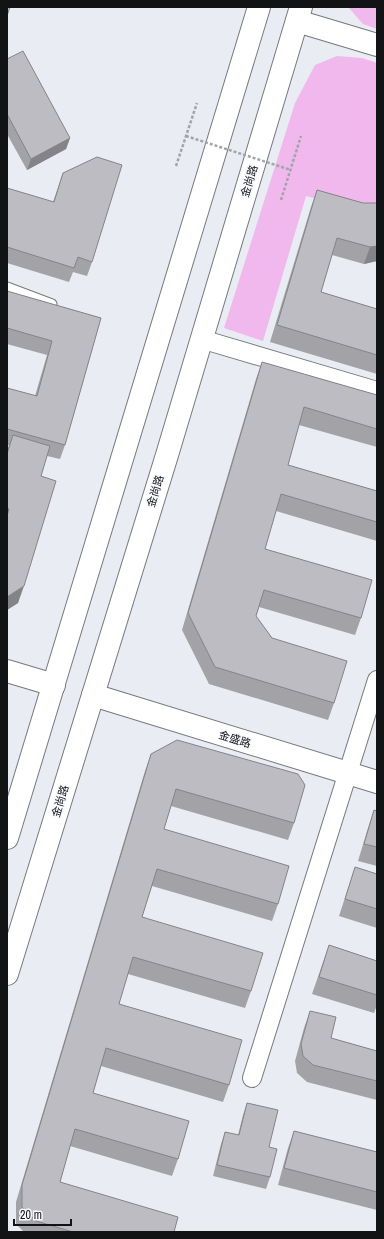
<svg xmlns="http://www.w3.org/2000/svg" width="384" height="1239" font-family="'Archivo Narrow','Noto Sans SC',sans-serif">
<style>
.park{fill:#f0b8ed}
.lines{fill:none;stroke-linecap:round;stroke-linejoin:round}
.lane-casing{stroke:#76797e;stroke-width:11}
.street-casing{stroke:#76797e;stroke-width:20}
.secondary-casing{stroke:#76797e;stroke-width:24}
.path{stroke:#a1a4a8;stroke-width:2.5;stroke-dasharray:3 2;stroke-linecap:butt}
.lane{stroke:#fff;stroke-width:9}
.street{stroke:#fff;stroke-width:18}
.secondary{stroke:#fff;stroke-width:22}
.path-bridge{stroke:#a1a4a8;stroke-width:2.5;stroke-dasharray:3 2;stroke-linecap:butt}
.wall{fill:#a3a2a7}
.shaded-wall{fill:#848488}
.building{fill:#bdbcc2;stroke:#848488}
.labels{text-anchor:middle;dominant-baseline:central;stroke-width:3.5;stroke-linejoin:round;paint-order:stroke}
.street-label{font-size:11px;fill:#121315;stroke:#f7f9fe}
</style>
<rect width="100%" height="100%" fill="#e9ecf2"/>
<!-- park -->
<g class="park">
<path d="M 348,7 L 377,7 L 377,29 L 363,24 Z"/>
<path d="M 337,56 L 362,58 L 377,63 L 377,207 L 354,209 L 306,196 L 263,341 L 224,328 L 295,103 L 315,65 Z"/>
</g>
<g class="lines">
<defs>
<path id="lane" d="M 7,287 L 52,304"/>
<g id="street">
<path d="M 201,339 L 377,391"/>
<path d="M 252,1078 L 377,680"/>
</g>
<g id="secondary">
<path d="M 297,21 L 377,45"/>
<path d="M 7,671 L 54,685"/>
<path d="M 93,695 L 377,782"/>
<path d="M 7,838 L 259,7"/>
<path d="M 7,974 L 167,455 L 301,7"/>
</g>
</defs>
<!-- lane casing -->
<use href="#lane" class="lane-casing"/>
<!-- street casing -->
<use href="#street" class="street-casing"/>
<!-- secondary casing -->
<use href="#secondary" class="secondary-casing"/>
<!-- path -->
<g class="path">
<path d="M 176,166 L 197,103"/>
<path d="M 281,200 L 301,136"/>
</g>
<!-- lane -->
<use href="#lane" class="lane"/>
<!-- street -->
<use href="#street" class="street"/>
<!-- secondary -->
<use href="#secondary" class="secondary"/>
<!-- path-bridge -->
<path class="path-bridge" d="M 186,136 L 291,170"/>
</g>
<!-- wall -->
<g class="wall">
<path d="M 7,59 L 70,138 L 66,149 L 27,170 L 7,134 Z"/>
<path d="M 63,173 L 92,262 L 87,276 L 73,272 L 69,282 L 7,263 L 7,188 L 53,202 Z"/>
<path d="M 317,190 L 363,203 L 377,203 L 377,261 L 364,264 L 332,255 L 321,292 L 377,309 L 377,374 L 270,342 L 311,207 Z"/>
<path d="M 7,291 L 101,318 L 65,445 L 60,459 L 47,456 L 41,476 L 18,603 L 7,610 L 7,451 L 9,445 L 7,445 L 7,388 L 35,396 L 47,355 L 7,344 Z"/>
<path d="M 262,362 L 377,395 L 377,447 L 299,425 L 288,465 L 377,491 L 377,541 L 276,511 L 265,549 L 361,618 L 355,635 L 259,607 L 256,616 L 272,638 L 334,703 L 328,720 L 209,684 L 182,630 L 256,379 Z"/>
<path d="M 151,754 L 294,823 L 288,840 L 171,806 L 164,829 L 278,904 L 272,921 L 152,886 L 142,917 L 251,991 L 245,1008 L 128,974 L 119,1004 L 229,1085 L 223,1102 L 101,1066 L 93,1093 L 178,1159 L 172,1176 L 70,1146 L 60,1182 L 174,1232 L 24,1232 L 16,1224 L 16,1202 L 145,771 Z"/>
<path d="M 374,810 L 377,811 L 377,866 L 358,861 L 368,828 Z"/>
<path d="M 355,867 L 377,874 L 377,928 L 339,916 Z"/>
<path d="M 329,945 L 377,961 L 377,1005 L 374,1013 L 312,994 Z"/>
<path d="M 310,1011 L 331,1038 L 377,1051 L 377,1100 L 307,1082 L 297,1073 L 295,1061 L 304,1028 Z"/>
<path d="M 247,1103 L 269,1147 L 270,1177 L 266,1189 L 213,1176 L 221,1144 L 225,1132 L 238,1135 L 243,1115 Z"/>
<path d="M 294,1131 L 377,1152 L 377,1210 L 278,1185 L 288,1148 Z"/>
</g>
<!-- shaded-wall -->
<g class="shaded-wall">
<path d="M 70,138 L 66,149 L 27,170 L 31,159 Z"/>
<path d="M 377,246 L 377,261 L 364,264 L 370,247 Z"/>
<path d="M 24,586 L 18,603 L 7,610 L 7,597 Z"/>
</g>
<!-- building -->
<g class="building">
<path d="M 7,7 L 10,7 L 7,16 Z"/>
<path d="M 23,51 L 70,138 L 31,159 L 7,114 L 7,59 Z"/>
<path d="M 97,157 L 122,165 L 92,262 L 78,257 L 74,268 L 7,247 L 7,188 L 54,202 L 63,173 Z"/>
<path d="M 317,190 L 363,203 L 377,203 L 377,246 L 370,247 L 337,238 L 321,292 L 377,309 L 377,355 L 277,325 Z"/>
<path d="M 7,291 L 101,318 L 65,445 L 7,429 L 7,388 L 37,396 L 52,341 L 7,328 Z"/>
<path d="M 262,362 L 377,395 L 377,429 L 304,407 L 288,465 L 377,491 L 377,522 L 281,494 L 265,549 L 372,580 L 361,618 L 264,590 L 256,616 L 272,638 L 347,661 L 334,703 L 215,667 L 188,613 Z"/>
<path d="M 13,435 L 50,446 L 41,476 L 56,481 L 24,586 L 7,597 L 7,516 L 9,509 L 7,508 L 7,454 Z"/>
<path d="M 177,740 L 298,774 L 305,785 L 294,823 L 176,789 L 164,829 L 289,866 L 278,904 L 157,869 L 142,917 L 263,953 L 251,991 L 133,957 L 119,1004 L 242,1040 L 229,1085 L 106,1048 L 93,1093 L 189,1121 L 178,1159 L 75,1129 L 60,1182 L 178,1217 L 174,1232 L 73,1232 L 36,1221 L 22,1207 L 22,1185 L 151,754 Z"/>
<path d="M 374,810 L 377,811 L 377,847 L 364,844 Z"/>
<path d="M 355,867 L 377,874 L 377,909 L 345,899 Z"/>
<path d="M 329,945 L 377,961 L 377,995 L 319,977 Z"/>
<path d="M 310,1011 L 336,1017 L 331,1038 L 377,1051 L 377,1081 L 313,1065 L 303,1056 L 301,1044 Z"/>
<path d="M 247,1103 L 278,1110 L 269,1147 L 277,1149 L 270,1177 L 217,1165 L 225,1132 L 239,1135 Z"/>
<path d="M 294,1131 L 377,1152 L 377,1192 L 284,1168 Z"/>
</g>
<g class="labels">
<!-- street labels -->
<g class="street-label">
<text transform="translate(249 181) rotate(-73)">金尚路</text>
<text transform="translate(155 491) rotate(-73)">金尚路</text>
<text transform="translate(235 739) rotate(17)">金盛路</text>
<text transform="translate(60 801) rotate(-73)">金尚路</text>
</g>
</g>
<!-- border -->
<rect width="384" height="1239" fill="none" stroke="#121315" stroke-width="16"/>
<!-- scale -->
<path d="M14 1219v6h57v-6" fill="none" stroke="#121315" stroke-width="2"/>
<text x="20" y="1219" font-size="12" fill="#121315" stroke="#f7f9fe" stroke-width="3" paint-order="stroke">20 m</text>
</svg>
